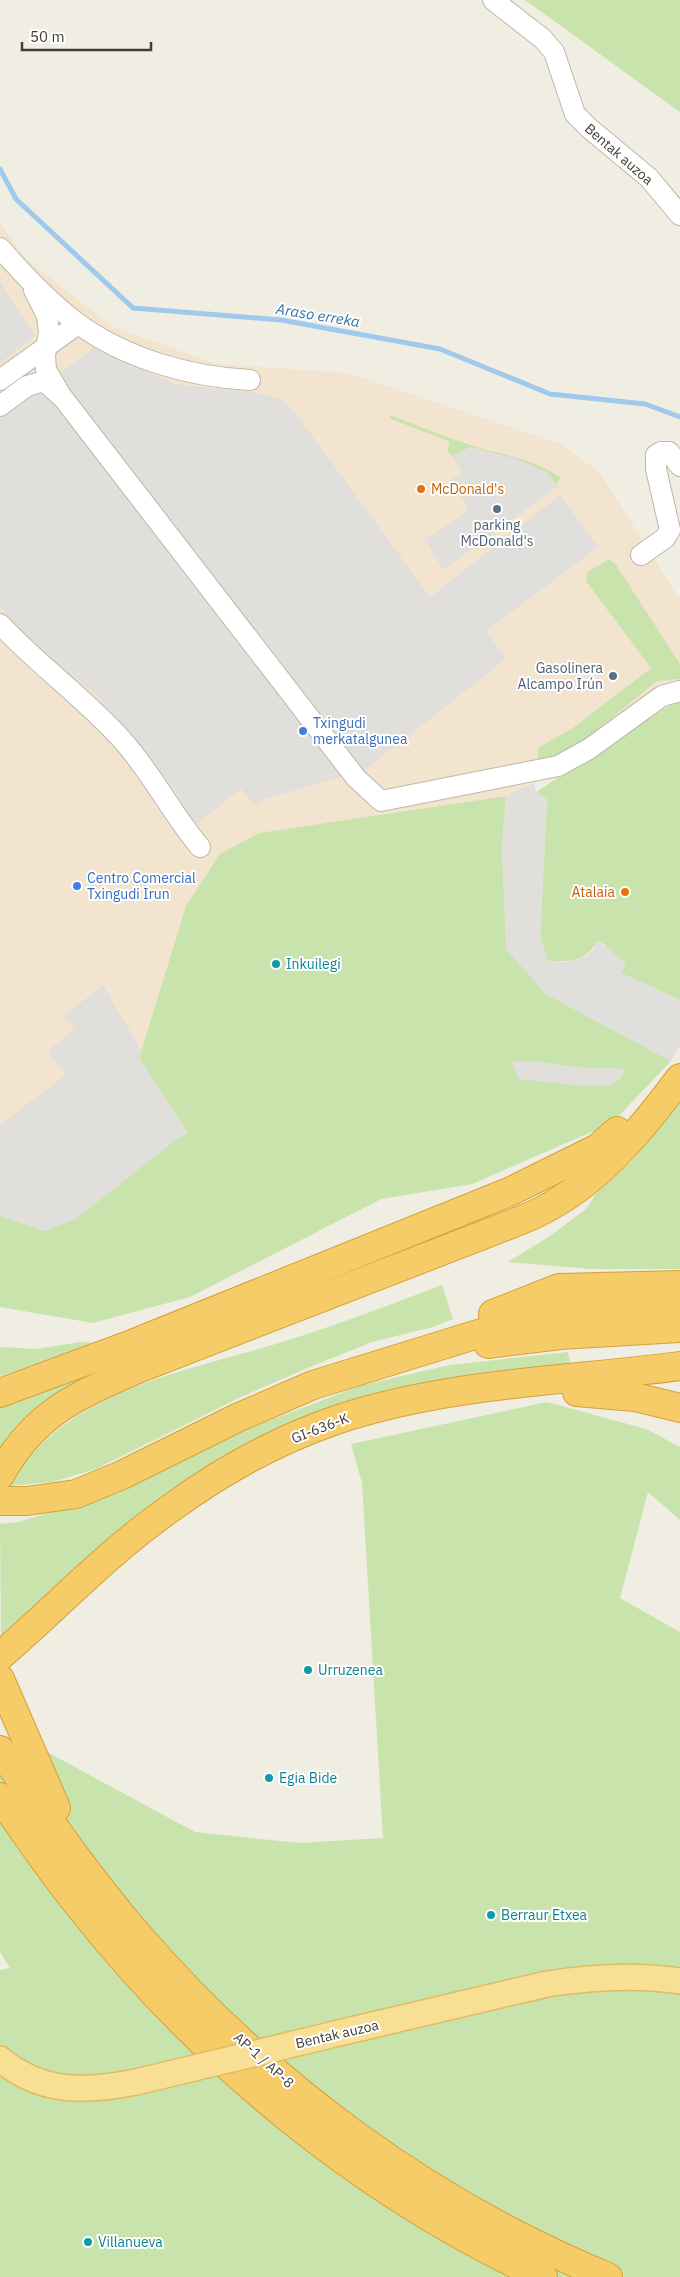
<svg xmlns="http://www.w3.org/2000/svg" width="680" height="2277" font-family="'IBM Plex Sans',sans-serif">
<style>
.commercial{fill:#f2e4ce}
.green{fill:#c9e3ad}
.parking{fill:#e1dfdb}
.lines{fill:none;stroke-linecap:round;stroke-linejoin:round}
.stream{stroke:#a0caeb;stroke-width:5}
.minor-casing{stroke:#beb7a9;stroke-width:22}
.major-casing{stroke:#dcbd64;stroke-width:28}
.highway-casing{stroke:#d4a139;stroke-width:30}
.minor{stroke:#fff;stroke-width:20}
.major{stroke:#f9df93;stroke-width:25}
.highway{stroke:#f6cc68;stroke-width:28}
.major-bridge-casing{stroke:#dcbd64;stroke-width:28;stroke-linecap:butt}
.major-bridge{stroke:#f9df93;stroke-width:25}
.food-dot{fill:#e8710a;stroke:#fff;stroke-width:2}
.service-dot{fill:#5c6f8a;stroke:#fff;stroke-width:2}
.shop-dot{fill:#3f7fe0;stroke:#fff;stroke-width:2}
.culture-dot{fill:#0f9aa8;stroke:#fff;stroke-width:2}
.labels{text-anchor:middle;dominant-baseline:central;stroke-width:4;stroke-linejoin:round;paint-order:stroke}
.street-label{font-size:14px;fill:#423c33;stroke:#fff}
.food-label{font-size:14px;fill:#c56008;stroke:#fff;text-anchor:start}
.service-label{font-size:14px;fill:#4e5e75;stroke:#fff}
.shop-label{font-size:14px;fill:#366cbe;stroke:#fff;text-anchor:start}
.culture-label{font-size:14px;fill:#0d838f;stroke:#fff;text-anchor:start}
.water-label{font-size:15px;font-style:italic;fill:#3372a7;stroke:#fff}
</style>
<rect width="100%" height="100%" fill="#f0ede3"/>
<!-- commercial -->
<path class="commercial" d="M 0,223 L 25,258 L 113,327 L 217,364 L 347,373 L 561,444 L 600,473 L 680,600 L 680,679 L 525,788 L 506,796 L 259,833 L 186,906 L 139,1058 L 187,1131 L 0,1216 Z"/>
<!-- green -->
<g class="green">
<path d="M 525,0 L 680,0 L 680,112 Z"/>
<path d="M 390,415 C 416,425 443,436 470,445 C 501,455 533,458 561,478 L 556,484 L 546,472 L 471,447 L 452,456 L 447,450 L 450,442 L 389,418 Z"/>
<path d="M 609,559 L 616,565 L 680,664 L 680,679 L 657,681 L 572,750 L 543,762 L 538,759 L 538,748 L 573,728 L 651,668 L 586,581 L 588,572 Z"/>
<path d="M 678,700 L 680,700 L 680,1000 L 621,973 L 606,945 L 597,941 C 588,961 568,962 548,961 L 540,936 L 547,800 L 536,792 Z"/>
<path d="M 506,796 L 502,849 L 507,949 L 546,994 L 671,1061 L 612,1123 L 472,1184 L 381,1199 L 190,1297 L 93,1323 L 0,1307 L 0,1216 L 45,1231 L 187,1132 L 139,1058 L 186,906 L 220,854 L 259,833 Z"/>
<path d="M 680,1102 L 680,1269 L 589,1269 L 508,1262 L 553,1234 L 587,1208 L 595,1195 L 631,1162 Z"/>
<path d="M 442,1285 L 453,1319 L 433,1327 L 372,1342 L 310,1367 L 241,1397 L 96,1469 L 52,1482 L 10,1486 C 66,1386 193,1371 292,1339 C 342,1323 392,1304 442,1285 Z"/>
<path d="M 80,1342 L 98,1343 L 0,1376 L 0,1347 L 36,1349 Z"/>
<path d="M 568,1352 L 570,1364 L 480,1373 L 396,1388 L 334,1406 L 263,1437 L 207,1470 L 137,1515 L 1,1637 L 0,1524 L 18,1522 L 122,1490 L 253,1427 L 362,1385 L 450,1365 Z"/>
<path d="M 84,1375 L 45,1404 L 0,1453 L 0,1403 Z"/>
<path d="M 547,1402 L 646,1429 L 680,1447 L 680,1520 L 648,1492 L 620,1598 L 680,1632 L 680,2277 L 0,2277 L 0,1970 L 10,1968 L 0,1952 L 0,1740 L 47,1752 L 195,1832 L 299,1843 L 383,1838 L 362,1483 L 351,1444 Z"/>
</g>
<!-- parking -->
<g class="parking">
<path d="M 0,282 L 35,336 L 0,363 Z"/>
<path d="M 94,348 L 174,384 L 259,393 L 284,401 L 297,415 L 430,597 L 560,495 L 598,547 L 486,631 L 506,659 L 365,770 L 267,798 L 256,805 L 241,789 L 194,826 L 174,790 L 96,694 L 45,656 L 0,607 L 0,418 Z"/>
<path d="M 471,447 L 517,459 L 546,472 L 558,486 L 443,570 L 425,540 L 467,512 L 468,507 L 450,481 L 462,472 L 452,456 Z"/>
<path d="M 534,783 L 536,792 L 547,800 L 540,936 L 548,961 L 567,962 L 586,956 L 594,949 L 597,941 L 606,946 L 626,964 L 621,973 L 680,1000 L 680,1045 L 671,1061 L 546,994 L 506,949 L 502,849 L 506,796 Z"/>
<path d="M 103,985 L 141,1050 L 139,1058 L 187,1131 L 76,1219 L 45,1231 L 0,1216 L 0,1125 L 66,1075 L 48,1051 L 75,1029 L 64,1016 Z"/>
<path d="M 532,1061 L 576,1067 L 625,1069 L 620,1079 L 610,1086 L 575,1085 L 518,1079 L 512,1062 Z"/>
</g>
<g class="lines">
<!-- stream -->
<path class="stream" d="M 0,169 L 16,199 L 133,308 L 281,320 L 440,349 L 550,394 L 645,404 L 680,417"/>
<defs>
<g id="minor">
<path d="M 493,0 L 543,39 L 554,52 L 575,114 L 589,128 L 649,178 L 680,215"/>
<path d="M 0,248 C 24,275 48,301 77,323 C 126,359 191,377 250,380"/>
<path d="M 34,290 L 47,316 L 49,332 L 45,355 L 46,370 L 59,392"/>
<path d="M 0,380 L 78,324"/>
<path d="M 0,406 L 27,386 L 44,381 L 63,398 L 356,778 L 381,801 L 558,766 L 589,749 L 662,696 L 680,691"/>
<path d="M 641,555 L 665,538 L 670,530 L 656,469 L 656,455 L 661,452 L 669,452 L 680,466"/>
<path d="M 0,624 C 39,666 86,699 124,742 C 153,775 172,814 200,847"/>
</g>
<g id="major">
<path d="M 339,2033 L 547,1984 C 591,1977 635,1974 680,1981"/>
<path d="M 0,2059 C 42,2094 85,2092 136,2082"/>
</g>
<g id="highway">
<path d="M 493,1314 L 559,1288 L 680,1285"/>
<path d="M 488,1344 L 560,1335 L 680,1328"/>
<path d="M 577,1392 L 635,1397 L 680,1408"/>
<path d="M 0,1393 L 132,1344 L 509,1192 L 598,1148 L 617,1131"/>
<path d="M 0,1475 C 35,1412 78,1395 140,1368 L 506,1226 C 522,1220 538,1214 552,1205 C 604,1176 645,1125 680,1078"/>
<path d="M 0,1501 L 27,1501 L 76,1494 L 122,1475 L 237,1418 L 313,1385 L 520,1321 L 560,1312 L 680,1305"/>
<path d="M 0,1656 C 57,1607 109,1551 171,1508 C 220,1472 278,1440 336,1420 C 447,1383 565,1381 680,1366"/>
<path d="M 0,1679 L 56,1808"/>
<path d="M 0,1750 C 44,1813 87,1876 137,1934 C 265,2082 428,2203 608,2277"/>
<path d="M 0,1797 C 26,1834 51,1872 80,1907 C 202,2062 363,2194 543,2277"/>
</g>
</defs>
<!-- minor casing -->
<use href="#minor" class="minor-casing"/>
<!-- major casing -->
<use href="#major" class="major-casing"/>
<!-- highway casing -->
<use href="#highway" class="highway-casing"/>
<!-- minor -->
<use href="#minor" class="minor"/>
<!-- major -->
<use href="#major" class="major"/>
<!-- highway -->
<use href="#highway" class="highway"/>
<defs>
<path id="major-bridge" d="M 136,2082 L 339,2033"/>
</defs>
<!-- major-bridge casing -->
<use href="#major-bridge" class="major-bridge-casing"/>
<!-- major-bridge -->
<use href="#major-bridge" class="major-bridge"/>
</g>
<!-- markers -->
<g class="food-dot">
<circle cx="421" cy="489" r="5"/>
<circle cx="625" cy="892" r="5"/>
</g>
<g class="service-dot">
<circle cx="497" cy="509" r="5"/>
<circle cx="613" cy="676" r="5"/>
</g>
<g class="shop-dot">
<circle cx="303" cy="731" r="5"/>
<circle cx="77" cy="886" r="5"/>
</g>
<g class="culture-dot">
<circle cx="276" cy="964" r="5"/>
<circle cx="308" cy="1670" r="5"/>
<circle cx="269" cy="1778" r="5"/>
<circle cx="491" cy="1915" r="5"/>
<circle cx="88" cy="2242" r="5"/>
</g>
<g class="labels">
<!-- street labels -->
<g class="street-label">
<text transform="translate(619 154) rotate(41)">Bentak auzoa</text>
<text transform="translate(320 1428) rotate(-21)">GI-636-K</text>
<text transform="translate(337 2034) rotate(-13)">Bentak auzoa</text>
<text transform="translate(264 2060) rotate(42)">AP-1 / AP-8</text>
</g>
<!-- food labels -->
<g class="food-label">
<text x="431" y="489">McDonald's</text>
<text x="615" y="892" text-anchor="end">Atalaia</text>
</g>
<!-- service labels -->
<g class="service-label">
<text x="497" y="525">parking<tspan x="497" dy="16">McDonald's</tspan></text>
<text x="603" y="668" text-anchor="end">Gasolinera<tspan x="603" dy="16">Alcampo Irún</tspan></text>
</g>
<!-- shop labels -->
<g class="shop-label">
<text x="313" y="723">Txingudi<tspan x="313" dy="16">merkatalgunea</tspan></text>
<text x="87" y="878">Centro Comercial<tspan x="87" dy="16">Txingudi Irun</tspan></text>
</g>
<!-- culture labels -->
<g class="culture-label">
<text x="286" y="964">Inkuilegi</text>
<text x="318" y="1670">Urruzenea</text>
<text x="279" y="1778">Egia Bide</text>
<text x="501" y="1915">Berraur Etxea</text>
<text x="98" y="2242">Villanueva</text>
</g>
<!-- water labels -->
<g class="water-label">
<text transform="translate(318 315) rotate(9)">Araso erreka</text>
</g>
</g>
<!-- scale -->
<path d="M22 42v8h129v-8" fill="none" stroke="#423c33" stroke-width="2.5"/>
<text x="30" y="42" font-size="15" fill="#423c33" stroke="#ffffff" stroke-width="4" paint-order="stroke">50 m</text>
</svg>
